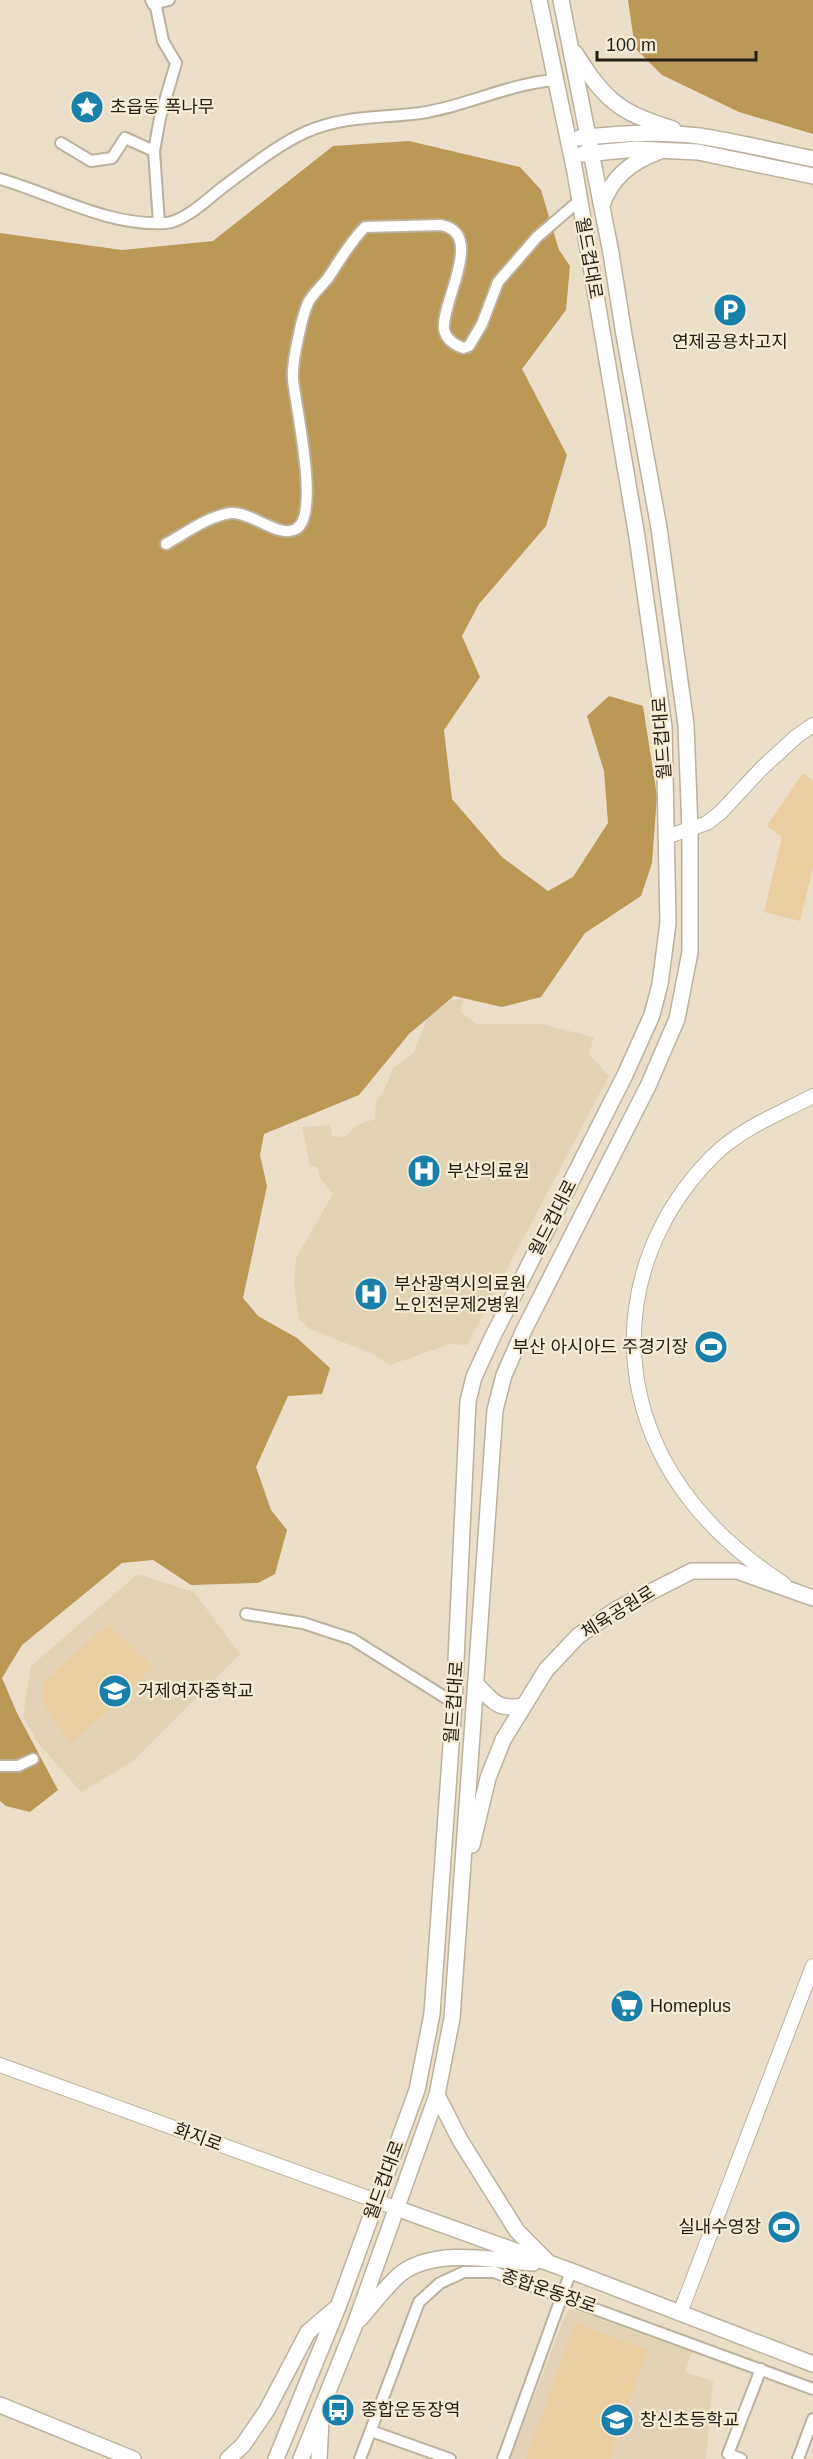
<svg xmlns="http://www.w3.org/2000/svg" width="813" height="2459" font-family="Arial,'Noto Sans KR',sans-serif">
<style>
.built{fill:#e2d3b7}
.green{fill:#e9cf9f}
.forest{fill:#bb9856}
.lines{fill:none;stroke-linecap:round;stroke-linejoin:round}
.minor-casing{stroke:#bcb19d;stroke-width:14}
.tertiary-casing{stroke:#bcb19d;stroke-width:16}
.secondary-casing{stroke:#bcb19d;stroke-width:18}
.minor{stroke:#fff;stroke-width:10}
.tertiary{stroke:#fff;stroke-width:14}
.secondary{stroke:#fff;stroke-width:15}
.labels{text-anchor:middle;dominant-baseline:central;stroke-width:4.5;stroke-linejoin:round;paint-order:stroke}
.poi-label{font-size:18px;fill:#231f17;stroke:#f8ecd7;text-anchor:start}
.street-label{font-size:18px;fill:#231f17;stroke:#f8ecd7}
</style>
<rect width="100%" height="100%" fill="#ebdfca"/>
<!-- built -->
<g class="built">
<path d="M 464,998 L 460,1011 L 476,1024 L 540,1024 L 594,1037 L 589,1054 L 609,1076 L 467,1345 L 450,1344 L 390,1365 L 373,1354 L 310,1329 L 299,1319 L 294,1284 L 296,1258 L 333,1194 L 320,1178 L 318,1168 L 310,1166 L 302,1127 L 330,1125 L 332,1136 L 345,1137 L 357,1125 L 375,1119 L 376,1102 L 384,1091 L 393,1068 L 414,1052 L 428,1017 L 452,1000 Z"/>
<path d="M 138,1574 L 194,1592 L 240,1654 L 132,1762 L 81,1792 L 39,1744 L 23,1717 L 31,1666 Z"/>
<path d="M 571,2309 L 692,2352 L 685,2372 L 713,2381 L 706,2459 L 510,2459 L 566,2313 Z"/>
</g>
<!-- green -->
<g class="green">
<path d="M 803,773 L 813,780 L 813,867 L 800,921 L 764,912 L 782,837 L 767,826 Z"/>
<path d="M 108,1624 L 153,1667 L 70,1744 L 44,1705 L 43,1682 Z"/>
<path d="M 575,2323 L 648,2350 L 609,2459 L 526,2459 Z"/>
</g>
<!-- forest -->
<g class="forest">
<path d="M 628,0 L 813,0 L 813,134 L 739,112 L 662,75 L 635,48 Z"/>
<path d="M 409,141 L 520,167 L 541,190 L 559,250 L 570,266 L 566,310 L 522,369 L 567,455 L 546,526 L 479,604 L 462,636 L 480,677 L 444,730 L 452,799 L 502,857 L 548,891 L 573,877 L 608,823 L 604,771 L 587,716 L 609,696 L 643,706 L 657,796 L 652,863 L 641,896 L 585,933 L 541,997 L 502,1007 L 454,996 L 409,1034 L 359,1095 L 264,1134 L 260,1155 L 267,1186 L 243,1298 L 258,1316 L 297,1338 L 330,1368 L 322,1394 L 288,1396 L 256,1467 L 271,1510 L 287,1530 L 275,1574 L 258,1583 L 191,1585 L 153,1560 L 122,1563 L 22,1645 L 2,1678 L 17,1713 L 58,1790 L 30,1812 L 6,1806 L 0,1801 L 0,233 L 122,250 L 213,241 L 333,146 Z"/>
</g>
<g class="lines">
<defs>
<g id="minor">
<path d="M 151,0 L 156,7 L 163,41 L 176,63 L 160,118 L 154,151 L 159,223"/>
<path d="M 153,4 L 169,0"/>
<path d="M 61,143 L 91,161 L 112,158 L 125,138 L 154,151"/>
<path d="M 0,179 C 53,194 109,227 166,223 C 184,222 209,198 223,187 C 249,168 277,145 306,132 C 348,114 384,119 427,112 C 470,104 510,84 554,80"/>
<path d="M 166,544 C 186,533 208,516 231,513 C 251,511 279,539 296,529 C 321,515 295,405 293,379 C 292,365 296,347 299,334 C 301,324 304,312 308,303 C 312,294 322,286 328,278 C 340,260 350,242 365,227 L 441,225 C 486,234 441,302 444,329 C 446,340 454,344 463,348 L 469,346 L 482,324 L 498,282 L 537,237 L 580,200"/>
<path d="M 246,1614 L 303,1623 L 352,1639 L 454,1703"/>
<path d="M 0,1766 L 18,1766 L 33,1759"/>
<path d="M 371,2431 L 450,2459"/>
<path d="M 360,2459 L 419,2302 L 440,2283 L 464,2272 L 494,2272 L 813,2389"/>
<path d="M 503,2459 L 571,2271"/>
<path d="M 741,2459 L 728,2454 L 761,2369"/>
<path d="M 798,2459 L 813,2419"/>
</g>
<g id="tertiary">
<path d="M 666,837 L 707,823 L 721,812 L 762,768 L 797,736 L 813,725"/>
<path d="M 784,1584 C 741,1556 701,1520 674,1477 C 608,1372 625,1244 713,1156 C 741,1128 779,1114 813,1096"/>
<path d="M 0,2065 L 396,2208"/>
<path d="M 680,2313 L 813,1966"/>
</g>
<g id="secondary">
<path d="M 575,53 C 606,101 618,112 673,129"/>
<path d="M 579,138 C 619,133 660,131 699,136 C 737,142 775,151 813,159"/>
<path d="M 583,154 L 637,149 L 698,152 L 813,176"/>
<path d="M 602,205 C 612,177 631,162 658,152"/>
<path d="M 477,1685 C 493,1702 498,1710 523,1706"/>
<path d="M 472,1845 L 488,1778 L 503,1740 L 546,1670 L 578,1636 L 617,1609 L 692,1571 L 737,1571 L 813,1598"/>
<path d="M 437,2095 L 460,2140 L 517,2231 L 546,2260"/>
<path d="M 396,2208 L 571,2271 L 813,2364"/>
<path d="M 359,2320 C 372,2306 388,2283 403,2272 C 438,2248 493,2260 533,2263"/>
<path d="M 0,2405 L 133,2459"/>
<path d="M 228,2459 L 243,2445 L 267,2410 L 308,2332 L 335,2309"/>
<path d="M 276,2459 L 338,2307 L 417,2090 L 432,2014 L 454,1703 L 468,1401 L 474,1377 L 491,1340 L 625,1075 L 652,1015 L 660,984 L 668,923 L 664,727 L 637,537 L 575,172 L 539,0"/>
<path d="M 301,2459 L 354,2327 L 437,2095 L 452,2018 L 495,1410 L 504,1375 L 524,1330 L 648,1086 L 677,1019 L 690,952 L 690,830 L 686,725 L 659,528 L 624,335 L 611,253 L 561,0"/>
<path d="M 319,2459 L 321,2420"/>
</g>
</defs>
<!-- minor casing -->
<use href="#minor" class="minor-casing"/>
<!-- tertiary casing -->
<use href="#tertiary" class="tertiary-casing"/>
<!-- secondary casing -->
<use href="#secondary" class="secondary-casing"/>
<!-- minor -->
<use href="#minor" class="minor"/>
<!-- tertiary -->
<use href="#tertiary" class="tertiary"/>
<!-- secondary -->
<use href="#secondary" class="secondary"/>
</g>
<!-- icons -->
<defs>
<symbol id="sight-disc" viewBox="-11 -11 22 22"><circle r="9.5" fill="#1880aa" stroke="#f8ecd7"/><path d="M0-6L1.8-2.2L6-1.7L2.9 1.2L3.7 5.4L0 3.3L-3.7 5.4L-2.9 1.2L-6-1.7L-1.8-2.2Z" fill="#fff"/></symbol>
<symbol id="parking-disc" viewBox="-11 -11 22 22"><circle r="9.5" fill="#1880aa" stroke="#f8ecd7"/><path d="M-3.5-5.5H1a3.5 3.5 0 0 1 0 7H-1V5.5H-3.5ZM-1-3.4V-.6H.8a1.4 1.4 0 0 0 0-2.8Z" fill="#fff"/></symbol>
<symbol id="hospital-disc" viewBox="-11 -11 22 22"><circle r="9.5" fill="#1880aa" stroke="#f8ecd7"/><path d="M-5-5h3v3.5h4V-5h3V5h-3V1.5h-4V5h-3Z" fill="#fff"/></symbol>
<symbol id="stadium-disc" viewBox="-11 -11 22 22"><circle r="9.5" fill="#1880aa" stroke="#f8ecd7"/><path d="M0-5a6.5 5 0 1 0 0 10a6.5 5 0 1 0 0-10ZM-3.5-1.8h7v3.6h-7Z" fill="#fff"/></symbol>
<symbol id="school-disc" viewBox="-11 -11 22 22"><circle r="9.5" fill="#1880aa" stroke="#f8ecd7"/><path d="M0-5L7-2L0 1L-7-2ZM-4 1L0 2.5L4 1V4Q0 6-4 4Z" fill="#fff"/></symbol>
<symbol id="supermarket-disc" viewBox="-11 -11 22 22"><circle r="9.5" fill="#1880aa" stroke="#f8ecd7"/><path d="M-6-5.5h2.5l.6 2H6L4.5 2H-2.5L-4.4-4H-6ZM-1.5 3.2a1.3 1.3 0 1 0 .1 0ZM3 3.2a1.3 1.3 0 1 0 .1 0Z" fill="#fff"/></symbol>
<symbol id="bus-disc" viewBox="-11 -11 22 22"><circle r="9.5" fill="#1880aa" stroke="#f8ecd7"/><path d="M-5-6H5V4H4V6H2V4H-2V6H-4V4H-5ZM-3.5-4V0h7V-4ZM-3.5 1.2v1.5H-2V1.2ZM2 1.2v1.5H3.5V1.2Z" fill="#fff"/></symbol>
</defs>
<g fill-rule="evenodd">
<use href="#sight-disc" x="68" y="88" width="38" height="38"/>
<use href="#parking-disc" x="711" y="291" width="38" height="38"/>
<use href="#hospital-disc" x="405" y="1152" width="38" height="38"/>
<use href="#hospital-disc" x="352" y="1275" width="38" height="38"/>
<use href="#stadium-disc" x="692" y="1328" width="38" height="38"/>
<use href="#school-disc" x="96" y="1672" width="38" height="38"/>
<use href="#supermarket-disc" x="608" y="1987" width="38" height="38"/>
<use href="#stadium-disc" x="765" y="2208" width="38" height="38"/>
<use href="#bus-disc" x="319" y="2391" width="38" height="38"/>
<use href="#school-disc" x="598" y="2401" width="38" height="38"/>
</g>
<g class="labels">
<!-- poi labels -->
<g class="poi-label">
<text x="110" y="107">초읍동 폭나무</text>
<text x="730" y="342" text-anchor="middle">연제공용차고지</text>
<text x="447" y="1171">부산의료원</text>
<text x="394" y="1284">부산광역시의료원<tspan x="394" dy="21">노인전문제2병원</tspan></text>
<text x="688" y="1347" text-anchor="end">부산 아시아드 주경기장</text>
<text x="138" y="1691">거제여자중학교</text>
<text x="650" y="2006">Homeplus</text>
<text x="761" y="2227" text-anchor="end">실내수영장</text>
<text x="361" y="2410">종합운동장역</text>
<text x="640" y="2420">창신초등학교</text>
</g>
<!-- street labels -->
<g class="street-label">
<text transform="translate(589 258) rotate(80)">월드컵대로</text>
<text transform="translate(662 738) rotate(-94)">월드컵대로</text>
<text transform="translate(553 1218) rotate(-63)">월드컵대로</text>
<text transform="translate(618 1612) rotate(-32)">체육공원로</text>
<text transform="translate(454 1702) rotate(-86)">월드컵대로</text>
<text transform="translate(198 2137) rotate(20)">화지로</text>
<text transform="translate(384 2180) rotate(-70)">월드컵대로</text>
<text transform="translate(549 2291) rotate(19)">종합운동장로</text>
</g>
</g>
<!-- scale -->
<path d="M597 51v9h159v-9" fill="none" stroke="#231f17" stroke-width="3"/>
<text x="606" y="51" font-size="18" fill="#231f17" stroke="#f8ecd7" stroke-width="4.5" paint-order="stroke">100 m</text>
</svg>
